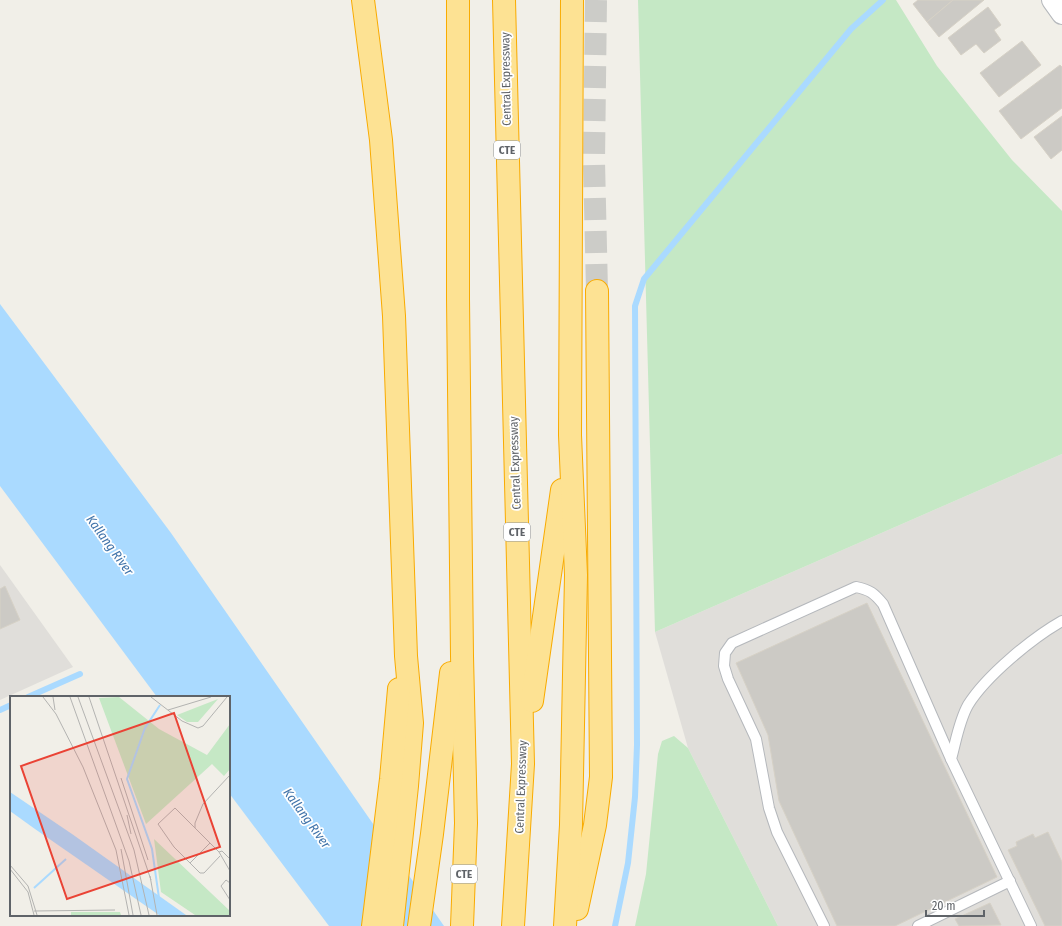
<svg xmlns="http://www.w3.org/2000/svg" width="1062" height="926" font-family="'Fira Sans Condensed',sans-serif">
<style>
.industrial{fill:#e0deda}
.green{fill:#c5e8c5}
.water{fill:#aadaff}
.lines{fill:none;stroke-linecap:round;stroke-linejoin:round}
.stream{stroke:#aadaff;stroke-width:6}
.building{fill:#cccac5;stroke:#d6d1c6}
.highway-tunnel{stroke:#ccccc8;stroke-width:22;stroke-dasharray:22 11;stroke-linecap:butt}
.lane-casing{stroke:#b5b8bc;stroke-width:12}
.street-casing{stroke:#b5b8bc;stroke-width:22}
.highway-casing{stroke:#f9ab00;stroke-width:24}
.lane{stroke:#fff;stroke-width:10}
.street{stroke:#fff;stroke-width:20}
.highway{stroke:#fde293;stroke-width:22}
.labels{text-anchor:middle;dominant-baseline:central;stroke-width:3.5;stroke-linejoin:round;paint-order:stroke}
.shield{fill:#fff;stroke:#8f9295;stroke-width:1}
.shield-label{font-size:11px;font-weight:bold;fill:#5f6368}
.street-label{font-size:12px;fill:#5f6368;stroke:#fff}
.water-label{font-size:13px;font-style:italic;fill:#4174aa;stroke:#fff}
.inset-river{fill:none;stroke:#aadaff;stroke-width:2}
.inset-road{fill:none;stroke:#b3b3b1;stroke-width:1}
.view{fill:#ea4335;fill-opacity:0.15;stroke:#ea4335;stroke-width:2}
.inset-edge{fill:none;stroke:#5f6368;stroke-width:2}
</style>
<rect width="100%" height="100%" fill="#f1efe8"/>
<!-- industrial -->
<g class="industrial">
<path d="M 1062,454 L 1062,926 L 778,926 L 688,748 L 655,632 Z"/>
<path d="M 0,565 L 73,667 L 0,700 Z"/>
</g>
<!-- green -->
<g class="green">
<path d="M 638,0 L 896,0 L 937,66 L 1012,160 L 1062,211 L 1062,454 L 655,632 Z"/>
<path d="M 674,736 L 688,748 L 778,926 L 635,926 L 646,874 L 658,754 L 662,741 Z"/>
</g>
<!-- water -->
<path class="water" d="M 0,304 L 171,533 L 444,926 L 329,926 L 229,793 L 229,697 L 157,697 L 0,486 Z"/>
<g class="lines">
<!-- stream -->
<g class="stream">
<path d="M 28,697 L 80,674"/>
<path d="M 0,710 L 11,705"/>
<path d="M 615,926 L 628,863 L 635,797 L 637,745 L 635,306 L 644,279 L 851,29 L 883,0"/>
</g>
</g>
<!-- building -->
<g class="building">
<path d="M 918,0 L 953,0 L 927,22 L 913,4 Z"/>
<path d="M 953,0 L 984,0 L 939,37 L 927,22 Z"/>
<path d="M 988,7 L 1001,25 L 994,30 L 1001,40 L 984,53 L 976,44 L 961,55 L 948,38 Z"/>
<path d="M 1022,41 L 1041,65 L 999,97 L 980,73 Z"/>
<path d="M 1060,65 L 1062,67 L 1062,108 L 1021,139 L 999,111 Z"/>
<path d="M 1062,116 L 1062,150 L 1051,159 L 1034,137 Z"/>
<path d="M 5,586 L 20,620 L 0,629 L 0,589 Z"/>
<path d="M 867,603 L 997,877 L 895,926 L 837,926 L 779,801 L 768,735 L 736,663 Z"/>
<path d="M 1048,832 L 1062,862 L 1062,926 L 1045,926 L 1008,850 L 1017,846 L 1016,842 L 1033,834 L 1035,838 Z"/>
<path d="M 990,903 L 1001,925 L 959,926 L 955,919 Z"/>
</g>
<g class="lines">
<!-- highway-tunnel -->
<path class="highway-tunnel" d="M 596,0 L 594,161 L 597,291"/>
<defs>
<g id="lane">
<path d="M 824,926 L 777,832 L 769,808 L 756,739 L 728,679 L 724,666 L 725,653 L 732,643 L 856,587 C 870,590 874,593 883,604 L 951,759"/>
<path d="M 918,926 L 1010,881"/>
<path d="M 1031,926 L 951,759 C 956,741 959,721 968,705 C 986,676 1032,638 1062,621"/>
</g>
<path id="street" d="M 1052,0 L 1062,14"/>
<g id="highway">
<path d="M 363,0 L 381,140 L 394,316 L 406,656 L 412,723 L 407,786 L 392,926"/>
<path d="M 458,0 L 458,299 L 462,656 L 466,823 L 462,926"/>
<path d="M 504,0 L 523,764 L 513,926"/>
<path d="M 532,701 L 562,490"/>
<path d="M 577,909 L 595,825 L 601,777 L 597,291"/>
<path d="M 373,926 L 391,779 L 399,689"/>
<path d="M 419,926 L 432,834 L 451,673"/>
<path d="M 565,926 L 571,825 L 576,575 L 570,435 L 572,0"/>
</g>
</defs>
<!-- lane casing -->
<use href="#lane" class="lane-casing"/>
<!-- street casing -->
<use href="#street" class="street-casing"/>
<!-- highway casing -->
<use href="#highway" class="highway-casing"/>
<!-- lane -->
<use href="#lane" class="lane"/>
<!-- street -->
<use href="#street" class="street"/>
<!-- highway -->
<use href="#highway" class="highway"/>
</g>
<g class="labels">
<!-- shield labels -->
<g class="shield">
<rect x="494" y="141" width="26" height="18" rx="3"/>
<rect x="504" y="523" width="26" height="18" rx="3"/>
<rect x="451" y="865" width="26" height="18" rx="3"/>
</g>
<g class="shield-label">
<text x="507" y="150">CTE</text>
<text x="517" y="532">CTE</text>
<text x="464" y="874">CTE</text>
</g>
<!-- street labels -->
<g class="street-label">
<text transform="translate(506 79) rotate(-91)">Central Expressway</text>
<text transform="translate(515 463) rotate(-92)">Central Expressway</text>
<text transform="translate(521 787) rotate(-88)">Central Expressway</text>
</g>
<!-- water labels -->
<g class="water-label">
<text transform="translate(110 545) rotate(54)">Kallang River</text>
<text transform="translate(307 818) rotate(54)">Kallang River</text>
</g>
</g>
<!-- overview -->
<g transform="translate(10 696)">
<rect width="220" height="220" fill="#f1efe8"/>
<path d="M 109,1 L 149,33 L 197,59 L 220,28 L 220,73 L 214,80 L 202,68 L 136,128 L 89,2 ZM 208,3 L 188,26 L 177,26 L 167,19 ZM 144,143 L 220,215 L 220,219 L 185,219 L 151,196 ZM 61,216 L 110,216 L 111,219 L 61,219 Z" fill="#c5e8c5"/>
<path d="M 0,96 L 62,138 L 176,219 L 149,219 L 25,133 L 0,115 Z" fill="#aadaff"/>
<path class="inset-river" d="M 24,192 L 56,163M 149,202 L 142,153 L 117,83 L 135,32 L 150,9"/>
<path class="inset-road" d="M 33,1 L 46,18 L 73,71 L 106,154 L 119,219M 43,1 L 45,14M 60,1 L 119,165 L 131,219M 68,1 L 124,154 L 139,219M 79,1 L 141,184M 141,1 L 172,25 L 188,32 L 193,30 L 217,1M 158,14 L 201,1M 220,79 L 193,108 L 185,127 L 185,132 L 209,156 L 220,175M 111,82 L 138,164M 117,119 L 121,138M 185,132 L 165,112 L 148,128 L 164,151 L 190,177 L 194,177 L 210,160M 111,153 L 123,219M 209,156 L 212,155 L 220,163M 180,167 L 200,147M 0,169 L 18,190 L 27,219M 0,173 L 18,196 L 24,219M 140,180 L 147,219M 220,187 L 216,184 L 211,190 L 220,204M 24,215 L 105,214"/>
<path class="view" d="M 164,17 L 210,151 L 57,203 L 11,70 Z"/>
<rect width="220" height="220" class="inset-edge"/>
</g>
<!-- scale -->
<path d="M926 910v6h58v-6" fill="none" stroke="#5f6368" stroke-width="2"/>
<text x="932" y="910" font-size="12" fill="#5f6368" stroke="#ffffff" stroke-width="3" paint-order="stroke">20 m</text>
</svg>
